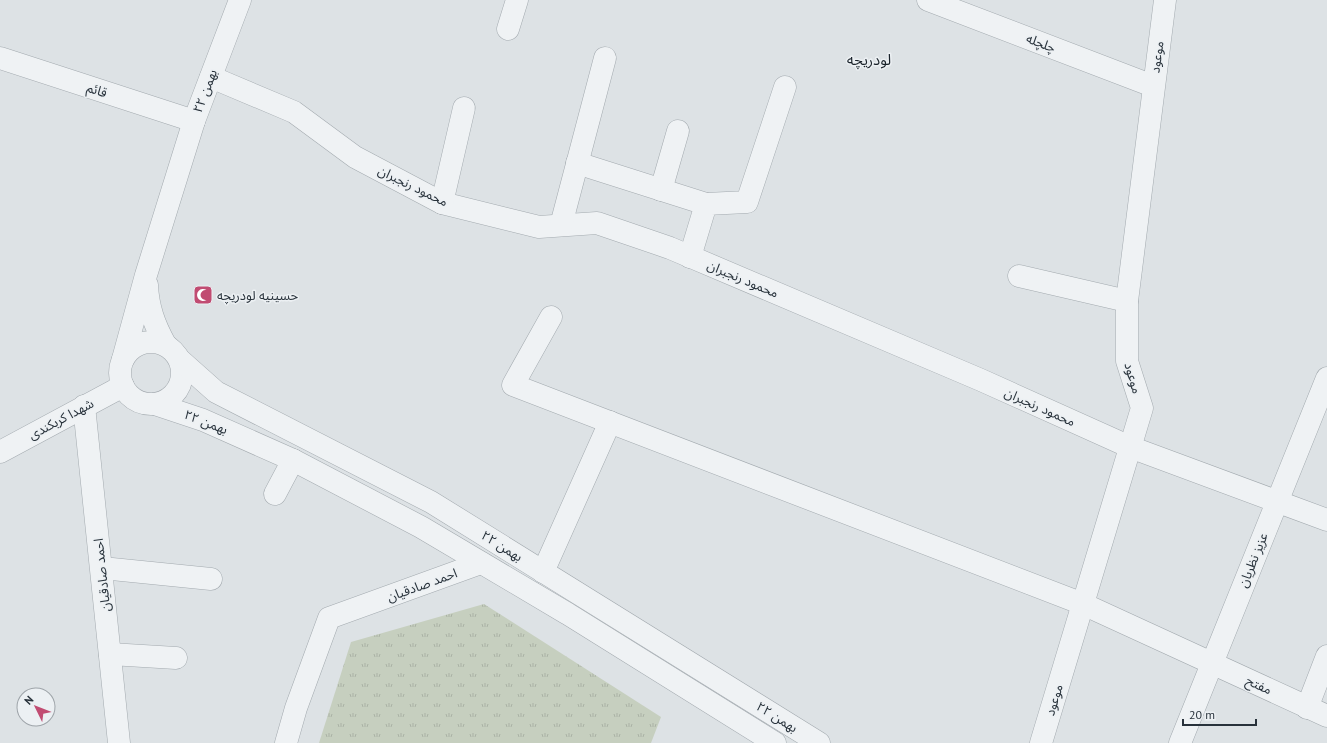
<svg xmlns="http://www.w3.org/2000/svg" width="1327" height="743" font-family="'PT Sans','Noto Sans Arabic',sans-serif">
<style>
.grass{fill:url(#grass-tufts)}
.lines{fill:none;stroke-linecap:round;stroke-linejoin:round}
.minor-casing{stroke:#a3aaaf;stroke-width:23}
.tertiary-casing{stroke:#a3aaaf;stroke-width:23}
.minor{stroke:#eff2f4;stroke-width:22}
.tertiary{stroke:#eff2f4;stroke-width:22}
.labels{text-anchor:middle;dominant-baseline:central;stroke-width:3;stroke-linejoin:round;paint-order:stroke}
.street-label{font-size:13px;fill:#28323b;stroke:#ecf0f3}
.poi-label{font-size:13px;fill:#28323b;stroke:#ecf0f3;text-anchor:start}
.quarter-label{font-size:15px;fill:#1a232b;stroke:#ecf0f3}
</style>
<defs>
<pattern id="grass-tufts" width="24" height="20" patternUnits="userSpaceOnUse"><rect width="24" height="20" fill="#c6cfbf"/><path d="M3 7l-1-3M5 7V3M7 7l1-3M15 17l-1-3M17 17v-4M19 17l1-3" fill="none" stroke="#aab2a5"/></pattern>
</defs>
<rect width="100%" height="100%" fill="#dde2e5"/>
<!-- grass -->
<path class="grass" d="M 484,604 L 661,717 L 651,743 L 319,743 L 351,642 Z"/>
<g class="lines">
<defs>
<g id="minor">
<path d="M 928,0 L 1153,86"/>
<path d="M 508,29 L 517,0"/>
<path d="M 0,58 L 194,121"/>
<path d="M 211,77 L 294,112 L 355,157 L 442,203 L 539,227 L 597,223 L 670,248 L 981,380 L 1130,447 L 1327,520"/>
<path d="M 577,163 L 706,204"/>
<path d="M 661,190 L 678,131"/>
<path d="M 442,203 L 464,108"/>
<path d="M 561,225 L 605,58"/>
<path d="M 690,257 L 706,204 L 747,202 L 785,87"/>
<path d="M 1019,276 L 1127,301"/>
<path d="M 551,317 L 513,385 L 1083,604 L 1327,716"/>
<path d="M 84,406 L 119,743"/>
<path d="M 275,494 L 293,460"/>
<path d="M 102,568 L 211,579"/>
<path d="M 543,572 L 610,422"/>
<path d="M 110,654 L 176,658"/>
<path d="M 1307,708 L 1327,656"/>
<path d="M 286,743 L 296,708 L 329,618 L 481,563"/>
<path d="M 1041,743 L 1142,408 L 1127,361 L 1127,301 L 1165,0"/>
<path d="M 1180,743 L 1327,378"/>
</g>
<g id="tertiary">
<path d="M 147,285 C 148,307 154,324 165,344"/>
<circle cx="151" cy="373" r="31"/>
<path d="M 123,359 L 146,275 L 194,121 L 240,0"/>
<path d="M 180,360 L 216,392 L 431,502 L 819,743"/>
<path d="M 155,404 L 203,420 L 293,460 L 421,527 L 568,614 L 775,743"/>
<path d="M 0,452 L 123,386"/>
</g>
</defs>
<!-- minor casing -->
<use href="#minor" class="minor-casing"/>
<!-- tertiary casing -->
<use href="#tertiary" class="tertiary-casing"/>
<!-- minor -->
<use href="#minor" class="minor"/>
<!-- tertiary -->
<use href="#tertiary" class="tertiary"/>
</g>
<!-- icons -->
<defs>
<symbol id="mosque-square" viewBox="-11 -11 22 22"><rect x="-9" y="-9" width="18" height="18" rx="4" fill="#c14c72" stroke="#ecf0f3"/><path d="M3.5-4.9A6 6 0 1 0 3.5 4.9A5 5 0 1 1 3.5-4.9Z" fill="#fff"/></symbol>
</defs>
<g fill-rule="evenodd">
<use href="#mosque-square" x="192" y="284" width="22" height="22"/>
</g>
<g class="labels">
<!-- street labels -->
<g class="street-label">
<text transform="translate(1041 43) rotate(21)">چلچله</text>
<text transform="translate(1157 57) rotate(-82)">موعود</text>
<text transform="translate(97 90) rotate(18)">قائم</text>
<text transform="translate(205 91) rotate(-69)">۲۲ بهمن</text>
<text transform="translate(413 186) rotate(26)">محمود رنجبران</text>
<text transform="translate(743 279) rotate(23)">محمود رنجبران</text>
<text transform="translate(1133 378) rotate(74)">موعود</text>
<text transform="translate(1040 407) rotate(24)">محمود رنجبران</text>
<text transform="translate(61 419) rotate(-28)">شهدا کربکندی</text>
<text transform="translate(206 422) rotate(21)">۲۲ بهمن</text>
<text transform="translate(502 546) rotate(32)">۲۲ بهمن</text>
<text transform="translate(1253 560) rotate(-68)">عزیز نظریان</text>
<text transform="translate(102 575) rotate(-96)">احمد صادقیان</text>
<text transform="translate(422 585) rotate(-20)">احمد صادقیان</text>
<text transform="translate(1259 685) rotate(25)">مفتح</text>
<text transform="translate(1054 700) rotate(-73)">موعود</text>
<text transform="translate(777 717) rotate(32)">۲۲ بهمن</text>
</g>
<!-- poi labels -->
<g class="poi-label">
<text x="217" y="295">حسینیه لودریچه</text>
</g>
<!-- quarter labels -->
<g class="quarter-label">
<text x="869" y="59">لودریچه</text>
</g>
</g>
<!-- north arrow -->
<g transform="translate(36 707) rotate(313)"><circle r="19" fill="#ecf0f3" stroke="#9ea4a9"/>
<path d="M0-3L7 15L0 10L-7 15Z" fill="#c14c72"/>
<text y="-6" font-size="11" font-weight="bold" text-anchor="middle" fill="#28323b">N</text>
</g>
<!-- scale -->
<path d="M1183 719v6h73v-6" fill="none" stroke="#28323b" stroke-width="2"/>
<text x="1189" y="719" font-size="12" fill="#28323b" stroke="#ecf0f3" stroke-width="3" paint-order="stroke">20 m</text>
</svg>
